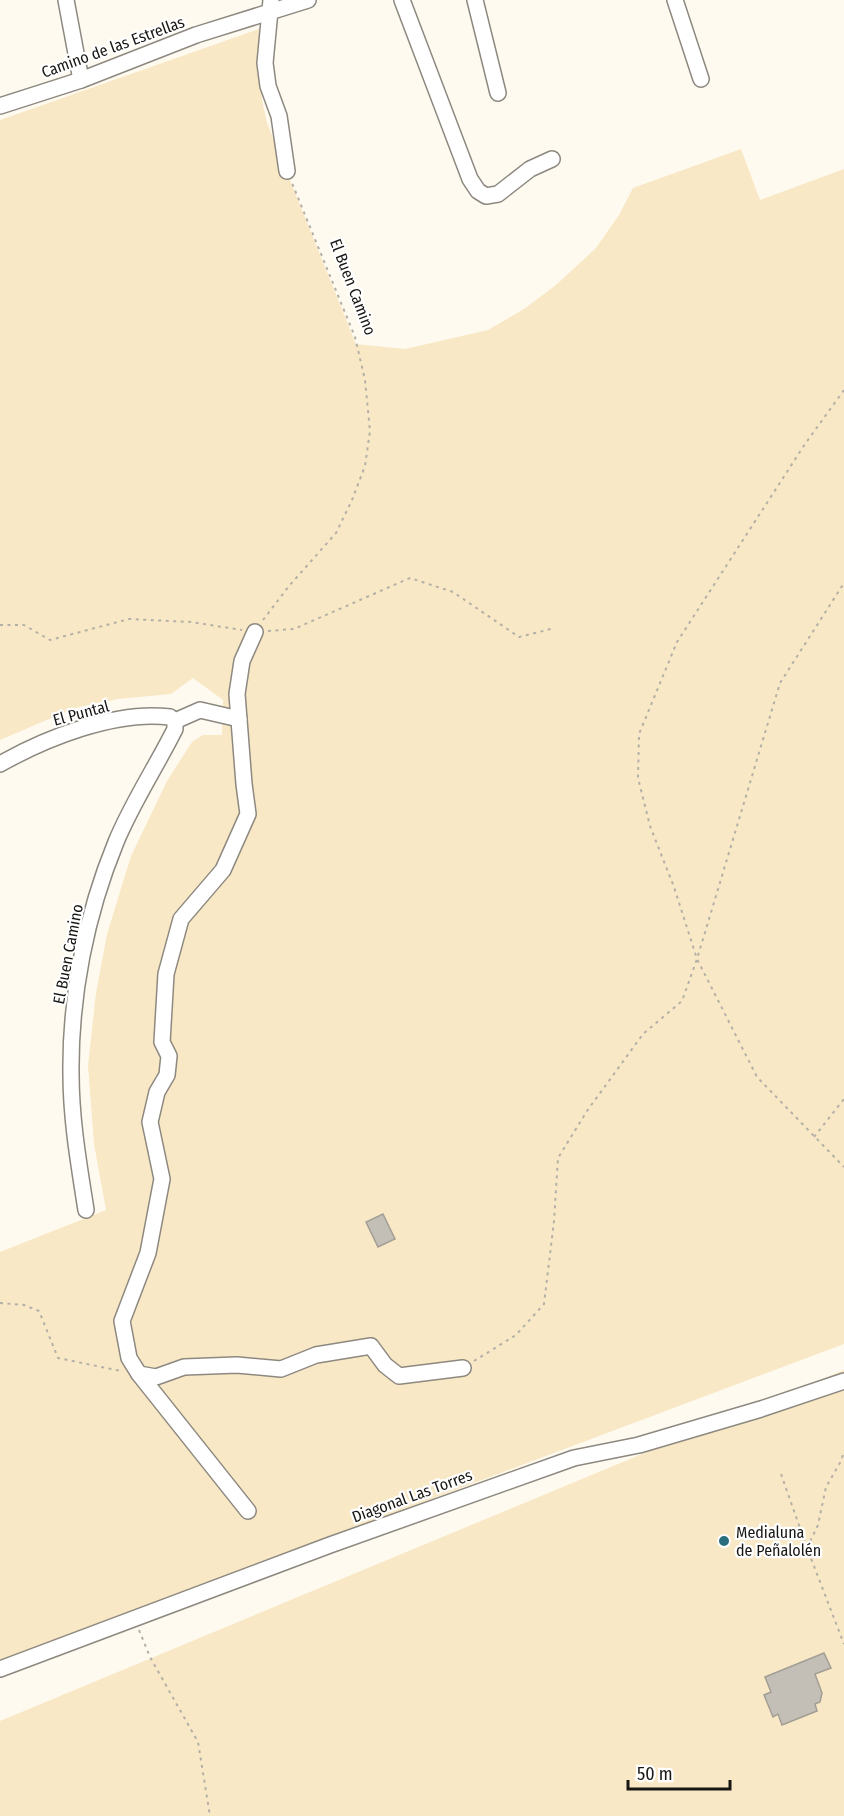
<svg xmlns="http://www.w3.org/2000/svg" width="844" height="1816" font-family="'Fira Sans Condensed',sans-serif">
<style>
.green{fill:#f9e8c5}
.building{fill:#c4bfb6;stroke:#a29e95;stroke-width:1.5}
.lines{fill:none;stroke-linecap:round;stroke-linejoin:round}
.minor-casing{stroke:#8d8980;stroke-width:18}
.path{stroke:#b4b0a8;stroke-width:2;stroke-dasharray:3 4.5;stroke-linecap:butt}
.minor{stroke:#fff;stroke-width:15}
.poi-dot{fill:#296e7d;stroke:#fff;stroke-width:2}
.labels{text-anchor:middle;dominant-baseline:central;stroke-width:4.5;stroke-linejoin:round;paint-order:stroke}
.street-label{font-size:16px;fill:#191714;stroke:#fff}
.poi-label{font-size:16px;fill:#191714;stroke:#fff;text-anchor:start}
</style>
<rect width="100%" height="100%" fill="#fffaf0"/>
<!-- green -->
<g class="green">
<path d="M 270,25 L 261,82 L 262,100 L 267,123 L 356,344 L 405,349 L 488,330 L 524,309 L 556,285 L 596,248 L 619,215 L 633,188 L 741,149 L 760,200 L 844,169 L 844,1344 L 0,1661 L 0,1252 L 106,1210 L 94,1144 L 88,1066 L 96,993 L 107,934 L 131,856 L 167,781 L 192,742 L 203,735 L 222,735 L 223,700 L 193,678 L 171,694 L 118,699 L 75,708 L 0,740 L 0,120 Z"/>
<path d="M 844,1370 L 844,1816 L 0,1816 L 0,1721 Z"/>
</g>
<!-- building -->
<g class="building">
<path d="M 383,1214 L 395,1239 L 378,1247 L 366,1222 Z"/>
<path d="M 824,1653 L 831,1668 L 815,1674 L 822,1693 L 820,1702 L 815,1704 L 817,1711 L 782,1725 L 778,1714 L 773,1717 L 764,1695 L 771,1692 L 765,1677 Z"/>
</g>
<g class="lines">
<defs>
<g id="minor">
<path d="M 66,0 L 81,80"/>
<path d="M 271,0 L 265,63 L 268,86 L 279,116 L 287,171"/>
<path d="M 402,0 L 470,179 L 478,191 L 486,196 L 498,194 L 530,169 L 552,159"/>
<path d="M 475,0 L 498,93"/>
<path d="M 675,0 L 701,79"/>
<path d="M 0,106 L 81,80 L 196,35 L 308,0"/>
<path d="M 175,721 L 200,710 L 239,719"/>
<path d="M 0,764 C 46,738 116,710 170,717 L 175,721"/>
<path d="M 86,1210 C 79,1165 71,1120 71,1074 C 70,996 86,915 116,842 C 132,803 156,767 175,729 L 175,721"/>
<path d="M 139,1374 L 156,1377 L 184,1367 L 237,1365 L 281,1369 L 316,1355 L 371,1346 L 385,1365 L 399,1376 L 463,1368"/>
<path d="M 248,1511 L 139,1374 L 129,1358 L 122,1321 L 148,1253 L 162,1179 L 150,1122 L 157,1092 L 167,1075 L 169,1056 L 162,1042 L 166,974 L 181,919 L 223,870 L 248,814 L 244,784 L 237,694 L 242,661 L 255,632"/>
<path d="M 0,1669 L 330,1545 L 574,1458 L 639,1445 L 761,1409 L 844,1381"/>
</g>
</defs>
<!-- minor casing -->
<use href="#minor" class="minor-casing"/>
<!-- path -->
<g class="path">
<path d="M 844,390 L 805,444 L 677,642 L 639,734 L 638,778 L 650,826 L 674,887 L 697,959 L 757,1077 L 844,1167"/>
<path d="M 263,620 L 289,586 L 336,533 L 352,500 L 365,466 L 370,431 L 365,380 L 355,337 L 292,183"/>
<path d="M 0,625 L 24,625 L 50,640 L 129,619 L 191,622 L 242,630"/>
<path d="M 268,631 L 294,629 L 410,578 L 453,592 L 519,637 L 555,628"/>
<path d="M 814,1137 L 844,1099"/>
<path d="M 0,1303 L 24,1305 L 39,1311 L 58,1358 L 121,1371"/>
<path d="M 474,1361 L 516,1335 L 544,1304 L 554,1221 L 558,1158 L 587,1111 L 643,1034 L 682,1001 L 697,959 L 780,683 L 844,583"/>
<path d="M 781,1474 L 807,1548 L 844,1644"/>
<path d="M 807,1548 L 818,1525 L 826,1487 L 841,1461 L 844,1452"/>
<path d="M 139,1630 L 150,1657 L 198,1742 L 210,1816"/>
</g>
<!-- minor -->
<use href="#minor" class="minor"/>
</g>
<!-- markers -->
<circle class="poi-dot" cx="724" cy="1541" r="6"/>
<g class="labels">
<!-- street labels -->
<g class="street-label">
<text transform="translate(113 47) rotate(-20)">Camino de las Estrellas</text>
<text transform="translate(353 287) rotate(69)">El Buen Camino</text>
<text transform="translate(81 713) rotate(-15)">El Puntal</text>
<text transform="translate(68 954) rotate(-79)">El Buen Camino</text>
<text transform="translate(412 1496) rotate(-20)">Diagonal Las Torres</text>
</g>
<!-- poi labels -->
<g class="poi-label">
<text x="736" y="1532">Medialuna<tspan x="736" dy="18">de Peñalolén</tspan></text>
</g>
</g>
<!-- scale -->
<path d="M628 1780v9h102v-9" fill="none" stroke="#191714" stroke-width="3"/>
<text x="637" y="1780" font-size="18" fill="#191714" stroke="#ffffff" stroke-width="4.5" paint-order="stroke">50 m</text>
</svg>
